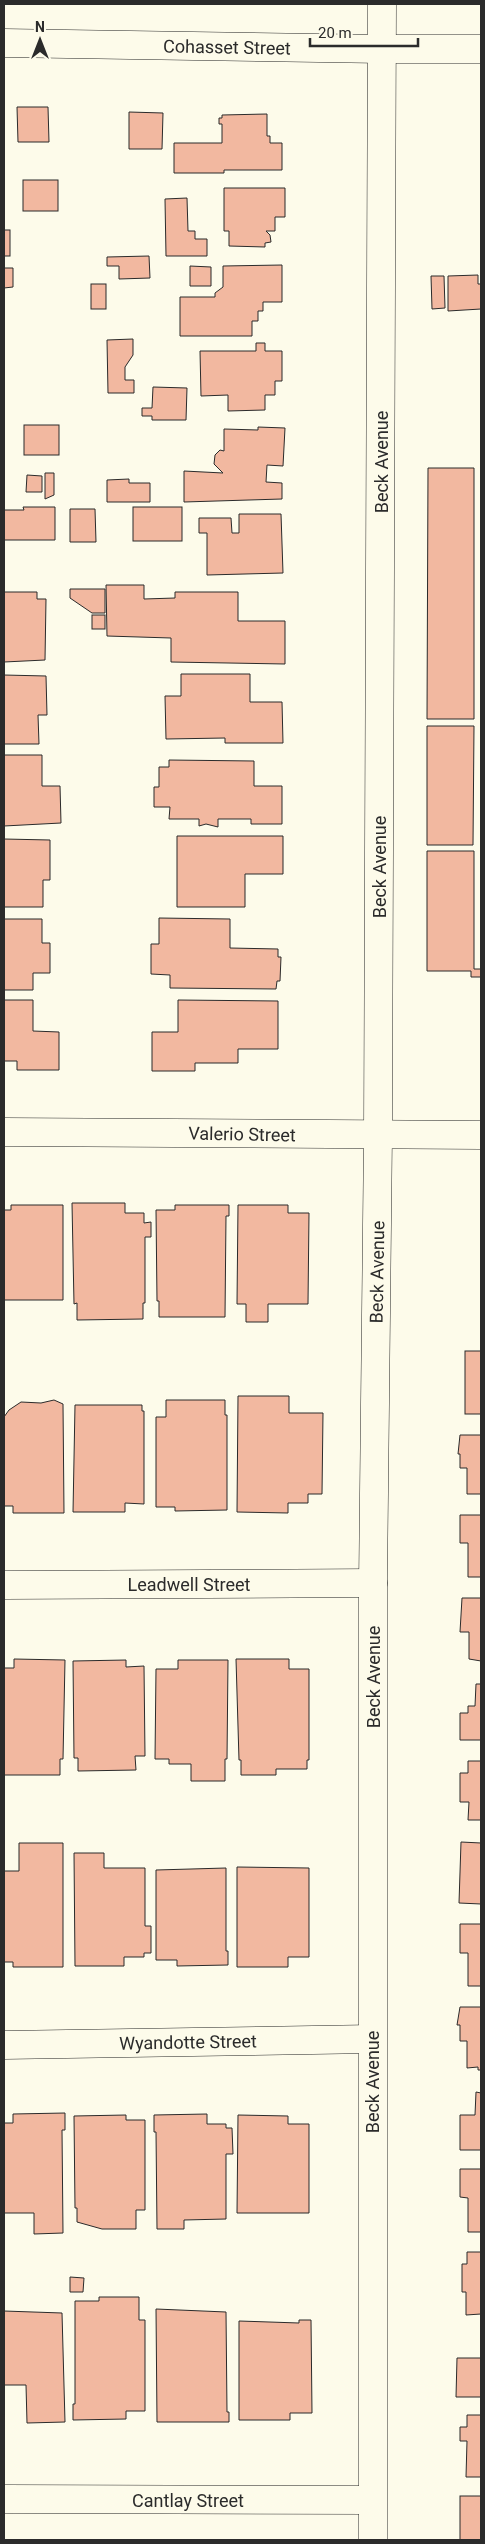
<svg xmlns="http://www.w3.org/2000/svg" width="485" height="2544" font-family="Roboto,sans-serif">
<style>
.building{fill:#f2b8a0;stroke:#2b2b2b}
.lines{fill:none;stroke-linecap:round;stroke-linejoin:round}
.street-casing{stroke:#2b2b2b;stroke-width:29}
.street{stroke:#fdfbea;stroke-width:28}
.labels{text-anchor:middle;dominant-baseline:central;stroke-width:4;stroke-linejoin:round;paint-order:stroke}
.street-label{font-size:18px;fill:#2b2b2b;stroke:#fdfbea}
</style>
<rect width="100%" height="100%" fill="#fdfbea"/>
<!-- building -->
<g class="building">
<path d="M 17,107 L 48,107 L 49,142 L 18,142 Z"/>
<path d="M 129,112 L 163,113 L 162,149 L 129,149 Z"/>
<path d="M 267,114 L 267,136 L 270,136 L 270,143 L 282,143 L 282,170 L 224,170 L 224,173 L 174,173 L 174,143 L 222,143 L 222,124 L 219,124 L 219,118 L 222,118 L 222,115 Z"/>
<rect x="23" y="180" width="35" height="31"/>
<path d="M 224,188 L 285,188 L 285,217 L 275,217 L 275,231 L 266,231 L 270,235 L 271,242 L 265,243 L 265,247 L 229,246 L 229,231 L 224,231 Z"/>
<path d="M 187,198 L 188,231 L 195,231 L 195,239 L 207,239 L 207,256 L 166,256 L 165,199 Z"/>
<rect x="4" y="230" width="6" height="26"/>
<path d="M 149,256 L 150,278 L 119,279 L 119,266 L 107,266 L 107,257 Z"/>
<path d="M 282,265 L 282,302 L 263,302 L 263,311 L 258,311 L 258,321 L 252,321 L 252,336 L 180,336 L 180,297 L 215,297 L 215,293 L 223,287 L 223,266 Z"/>
<path d="M 190,266 L 211,267 L 211,286 L 190,286 Z"/>
<path d="M 4,268 L 13,268 L 13,287 L 4,288 Z"/>
<path d="M 478,275 L 478,284 L 481,284 L 481,309 L 448,311 L 448,276 Z"/>
<path d="M 431,276 L 444,276 L 445,308 L 432,309 Z"/>
<rect x="91" y="284" width="15" height="25"/>
<path d="M 133,339 L 133,355 L 125,367 L 125,380 L 134,380 L 134,393 L 108,393 L 107,340 Z"/>
<path d="M 256,343 L 265,343 L 265,351 L 282,351 L 282,381 L 275,381 L 275,395 L 265,395 L 265,410 L 228,411 L 228,395 L 201,396 L 200,351 L 256,351 Z"/>
<path d="M 153,387 L 187,388 L 186,420 L 152,420 L 152,416 L 142,416 L 142,408 L 152,408 Z"/>
<rect x="24" y="425" width="35" height="30"/>
<path d="M 258,427 L 285,428 L 283,466 L 267,465 L 266,482 L 282,483 L 282,499 L 184,502 L 184,471 L 223,473 L 214,464 L 215,455 L 220,450 L 224,451 L 224,429 L 258,430 Z"/>
<path d="M 428,468 L 474,468 L 474,719 L 427,719 Z"/>
<path d="M 45,473 L 54,473 L 54,495 L 45,499 Z"/>
<path d="M 27,475 L 42,476 L 42,492 L 26,492 Z"/>
<path d="M 129,479 L 129,483 L 150,483 L 150,502 L 107,502 L 107,480 Z"/>
<path d="M 23,507 L 55,507 L 55,540 L 4,540 L 4,510 L 24,510 Z"/>
<rect x="133" y="507" width="49" height="34"/>
<path d="M 70,509 L 95,509 L 96,542 L 70,542 Z"/>
<path d="M 239,514 L 281,514 L 283,573 L 207,575 L 207,533 L 199,533 L 199,518 L 231,518 L 232,533 L 239,533 Z"/>
<path d="M 106,585 L 144,585 L 144,599 L 175,598 L 175,592 L 238,592 L 238,621 L 285,621 L 285,664 L 171,662 L 171,638 L 107,636 Z"/>
<path d="M 70,589 L 105,589 L 105,613 L 92,613 L 70,598 Z"/>
<path d="M 4,592 L 37,592 L 37,599 L 46,599 L 45,660 L 4,662 Z"/>
<rect x="92" y="615" width="13" height="14"/>
<path d="M 181,674 L 250,674 L 250,702 L 282,702 L 283,743 L 225,743 L 225,738 L 166,739 L 165,696 L 181,696 Z"/>
<path d="M 4,675 L 46,676 L 47,715 L 38,715 L 39,744 L 4,744 Z"/>
<path d="M 427,726 L 474,726 L 473,845 L 427,845 Z"/>
<path d="M 4,755 L 42,755 L 42,786 L 60,786 L 61,823 L 4,826 Z"/>
<path d="M 169,760 L 254,761 L 254,786 L 282,786 L 282,824 L 251,824 L 251,819 L 218,819 L 218,827 L 206,824 L 199,826 L 199,819 L 169,819 L 170,807 L 154,807 L 154,787 L 159,787 L 159,767 L 169,767 Z"/>
<path d="M 177,836 L 283,836 L 283,874 L 245,874 L 245,907 L 177,907 Z"/>
<path d="M 4,839 L 50,840 L 50,880 L 43,880 L 43,907 L 4,907 Z"/>
<path d="M 427,851 L 474,851 L 474,969 L 481,969 L 481,977 L 471,977 L 471,971 L 427,971 Z"/>
<path d="M 159,918 L 230,919 L 230,948 L 278,949 L 278,957 L 281,957 L 280,981 L 277,981 L 276,989 L 170,988 L 170,975 L 151,974 L 151,944 L 159,944 Z"/>
<path d="M 4,919 L 42,919 L 42,943 L 50,943 L 50,973 L 33,973 L 33,990 L 4,990 Z"/>
<path d="M 4,1000 L 33,1000 L 33,1031 L 59,1032 L 59,1070 L 17,1070 L 17,1061 L 4,1061 Z"/>
<path d="M 178,1000 L 278,1001 L 278,1049 L 238,1049 L 238,1063 L 195,1063 L 195,1071 L 152,1071 L 152,1032 L 178,1032 Z"/>
<path d="M 72,1203 L 125,1203 L 125,1213 L 144,1213 L 144,1223 L 151,1222 L 151,1237 L 145,1237 L 145,1303 L 143,1303 L 143,1319 L 77,1320 L 77,1303 L 74,1304 Z"/>
<path d="M 11,1205 L 63,1205 L 63,1300 L 4,1300 L 4,1210 L 11,1210 Z"/>
<path d="M 175,1205 L 229,1205 L 229,1216 L 226,1216 L 225,1317 L 159,1317 L 159,1301 L 157,1301 L 156,1210 L 175,1210 Z"/>
<path d="M 238,1205 L 288,1205 L 288,1213 L 309,1213 L 308,1304 L 268,1304 L 268,1322 L 246,1322 L 246,1304 L 237,1304 Z"/>
<rect x="465" y="1351" width="16" height="63"/>
<path d="M 238,1396 L 289,1396 L 289,1413 L 323,1413 L 322,1494 L 308,1494 L 308,1503 L 288,1503 L 288,1513 L 237,1512 Z"/>
<path d="M 54,1400 L 63,1404 L 64,1513 L 13,1513 L 13,1506 L 4,1506 L 4,1417 L 9,1410 L 21,1402 L 41,1403 Z"/>
<path d="M 166,1400 L 225,1400 L 225,1415 L 227,1415 L 227,1510 L 175,1511 L 175,1507 L 156,1507 L 156,1417 L 166,1417 Z"/>
<path d="M 75,1405 L 142,1405 L 142,1411 L 144,1411 L 144,1504 L 125,1503 L 125,1512 L 73,1512 Z"/>
<path d="M 460,1435 L 481,1435 L 481,1494 L 467,1494 L 467,1468 L 460,1468 L 460,1454 L 458,1454 Z"/>
<path d="M 460,1515 L 481,1515 L 481,1577 L 468,1577 L 468,1543 L 460,1543 Z"/>
<path d="M 462,1598 L 481,1598 L 481,1661 L 469,1659 L 469,1632 L 460,1632 Z"/>
<path d="M 14,1659 L 65,1660 L 63,1759 L 60,1759 L 60,1775 L 4,1775 L 4,1668 L 14,1668 Z"/>
<path d="M 236,1659 L 289,1659 L 289,1669 L 309,1669 L 309,1760 L 307,1760 L 307,1769 L 276,1769 L 276,1775 L 241,1775 L 241,1760 L 239,1760 Z"/>
<path d="M 126,1660 L 126,1667 L 144,1666 L 145,1756 L 135,1756 L 136,1770 L 78,1771 L 78,1758 L 74,1758 L 73,1661 Z"/>
<path d="M 178,1660 L 228,1660 L 227,1759 L 225,1759 L 225,1781 L 191,1781 L 191,1764 L 169,1764 L 169,1759 L 155,1759 L 156,1669 L 178,1669 Z"/>
<path d="M 476,1684 L 481,1684 L 481,1740 L 460,1740 L 460,1713 L 468,1713 L 468,1706 L 475,1706 Z"/>
<path d="M 468,1761 L 481,1761 L 481,1820 L 468,1820 L 469,1802 L 460,1802 L 460,1773 L 468,1773 Z"/>
<path d="M 461,1842 L 481,1843 L 481,1904 L 459,1903 Z"/>
<path d="M 19,1843 L 63,1843 L 63,1967 L 13,1967 L 13,1962 L 4,1962 L 4,1871 L 19,1871 Z"/>
<path d="M 74,1853 L 104,1853 L 104,1868 L 145,1868 L 145,1926 L 151,1926 L 151,1953 L 144,1953 L 144,1957 L 124,1957 L 124,1966 L 75,1966 Z"/>
<path d="M 237,1867 L 309,1868 L 309,1957 L 288,1957 L 288,1967 L 237,1967 Z"/>
<path d="M 226,1868 L 226,1951 L 228,1951 L 228,1965 L 177,1966 L 177,1960 L 156,1960 L 156,1870 Z"/>
<path d="M 460,1924 L 481,1924 L 481,1986 L 468,1986 L 468,1953 L 460,1953 Z"/>
<path d="M 460,2007 L 481,2007 L 481,2070 L 478,2070 L 478,2067 L 467,2068 L 467,2041 L 460,2041 L 460,2025 L 457,2025 Z"/>
<path d="M 476,2092 L 481,2093 L 481,2150 L 460,2150 L 460,2115 L 475,2115 Z"/>
<path d="M 65,2113 L 65,2130 L 62,2130 L 63,2233 L 34,2234 L 34,2213 L 4,2213 L 4,2123 L 13,2123 L 13,2114 Z"/>
<path d="M 207,2114 L 207,2124 L 226,2124 L 226,2128 L 232,2128 L 233,2154 L 226,2154 L 226,2219 L 184,2220 L 184,2229 L 157,2229 L 156,2132 L 154,2132 L 154,2115 Z"/>
<path d="M 126,2115 L 126,2120 L 145,2120 L 145,2210 L 136,2210 L 136,2229 L 102,2229 L 77,2222 L 77,2208 L 75,2208 L 74,2116 Z"/>
<path d="M 238,2115 L 288,2116 L 288,2124 L 309,2124 L 309,2213 L 237,2213 Z"/>
<path d="M 460,2169 L 481,2169 L 481,2232 L 468,2232 L 468,2198 L 460,2197 Z"/>
<path d="M 467,2252 L 481,2252 L 481,2314 L 466,2315 L 466,2292 L 462,2292 L 462,2264 L 467,2264 Z"/>
<path d="M 70,2277 L 84,2278 L 83,2292 L 70,2292 Z"/>
<path d="M 99,2297 L 139,2297 L 139,2320 L 145,2320 L 145,2411 L 126,2411 L 126,2419 L 73,2420 L 73,2404 L 75,2404 L 75,2301 L 99,2301 Z"/>
<path d="M 156,2309 L 226,2312 L 227,2412 L 229,2412 L 229,2422 L 157,2422 Z"/>
<path d="M 4,2311 L 62,2313 L 65,2422 L 27,2423 L 26,2385 L 4,2385 Z"/>
<path d="M 299,2320 L 311,2320 L 312,2413 L 290,2413 L 290,2420 L 239,2420 L 239,2321 L 299,2323 Z"/>
<path d="M 457,2358 L 481,2358 L 481,2397 L 456,2397 Z"/>
<path d="M 467,2415 L 481,2415 L 481,2477 L 466,2477 L 467,2441 L 460,2441 L 460,2427 L 467,2427 Z"/>
<rect x="460" y="2496" width="21" height="44"/>
</g>
<g class="lines">
<defs>
<g id="street">
<path d="M 4,43 L 383,49 L 481,49"/>
<path d="M 4,1132 L 481,1135"/>
<path d="M 4,1585 L 373,1583"/>
<path d="M 4,2045 L 372,2039"/>
<path d="M 4,2499 L 372,2500"/>
<path d="M 373,2540 L 373,1583 L 378,1135 L 382,4"/>
</g>
</defs>
<!-- street casing -->
<use href="#street" class="street-casing"/>
<!-- street -->
<use href="#street" class="street"/>
</g>
<g class="labels">
<!-- street labels -->
<g class="street-label">
<text transform="translate(227 47) rotate(1)">Cohasset Street</text>
<text transform="translate(381 462) rotate(-90)">Beck Avenue</text>
<text transform="translate(379 867) rotate(-90)">Beck Avenue</text>
<text transform="translate(242 1134) rotate(1)">Valerio Street</text>
<text transform="translate(377 1272) rotate(-89)">Beck Avenue</text>
<text x="189" y="1584">Leadwell Street</text>
<text transform="translate(373 1677) rotate(-90)">Beck Avenue</text>
<text transform="translate(188 2042) rotate(-1)">Wyandotte Street</text>
<text transform="translate(372 2082) rotate(-90)">Beck Avenue</text>
<text x="188" y="2500">Cantlay Street</text>
</g>
</g>
<!-- border -->
<rect width="485" height="2544" fill="none" stroke="#2b2b2b" stroke-width="10"/>
<!-- north arrow -->
<g transform="translate(40 40)" stroke="#fdfbea" stroke-width="4" paint-order="stroke">
<path d="M0-4L9 19L0 12L-9 19Z" fill="#2b2b2b"/>
<text y="-8" font-size="14" font-weight="bold" text-anchor="middle" fill="#2b2b2b">N</text>
</g>
<!-- scale -->
<path d="M310 38v8h108v-8" fill="none" stroke="#2b2b2b" stroke-width="2.5"/>
<text x="318" y="38" font-size="15" fill="#2b2b2b" stroke="#fdfbea" stroke-width="4" paint-order="stroke">20 m</text>
</svg>
